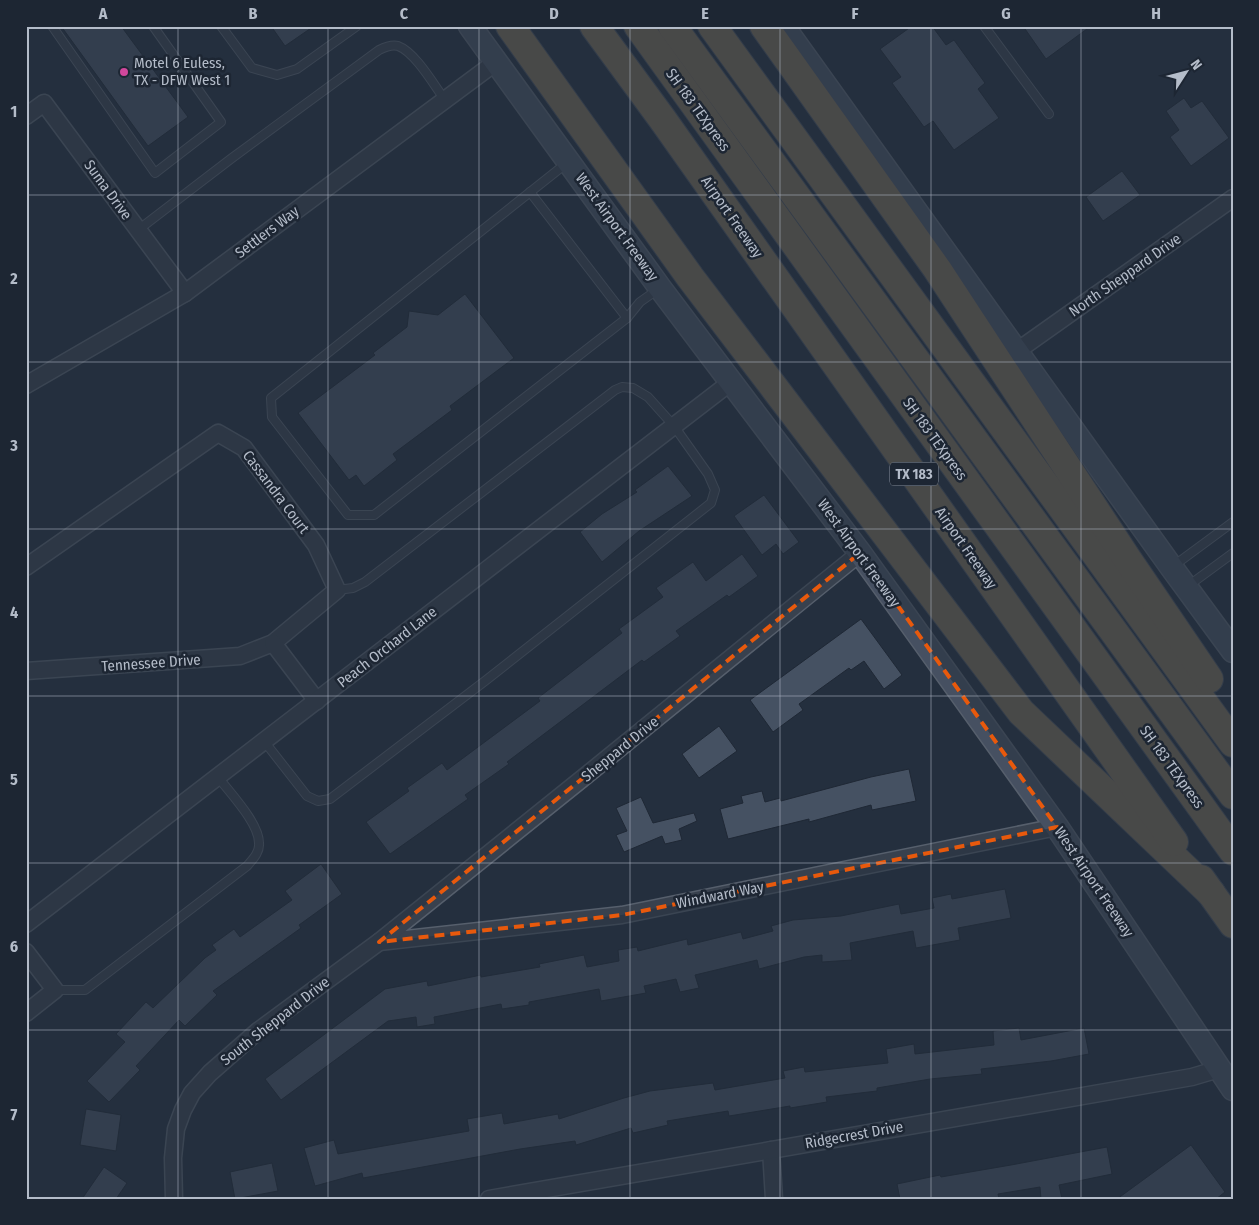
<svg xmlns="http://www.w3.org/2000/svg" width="1259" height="1225" font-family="'Fira Sans Condensed',sans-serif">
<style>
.building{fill:#455162;stroke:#1f2835}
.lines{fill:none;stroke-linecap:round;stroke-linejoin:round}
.service-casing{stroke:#565f6c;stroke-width:10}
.minor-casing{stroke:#565f6c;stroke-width:19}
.secondary-casing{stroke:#565f6c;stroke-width:25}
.motorway-casing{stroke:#434c59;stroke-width:30}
.service{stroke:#38414e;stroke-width:8}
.minor{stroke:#38414e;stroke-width:16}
.secondary{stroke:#465061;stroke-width:22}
.motorway{stroke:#746855;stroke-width:28}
.marked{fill:none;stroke:#e8590c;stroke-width:4;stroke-dasharray:10 6;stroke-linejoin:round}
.grid{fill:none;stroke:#b4bcc9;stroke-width:1;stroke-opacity:0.55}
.hotel-dot{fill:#d1479c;stroke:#1d2633;stroke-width:2}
.labels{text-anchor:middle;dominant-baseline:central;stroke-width:5;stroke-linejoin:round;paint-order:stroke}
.shield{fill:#1d2633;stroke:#878f9c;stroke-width:1}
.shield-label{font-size:14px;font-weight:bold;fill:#b4bcc9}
.poi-label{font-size:15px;fill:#b4bcc9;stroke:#1d2633;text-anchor:start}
.street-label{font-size:15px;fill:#b4bcc9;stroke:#1d2633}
.neatline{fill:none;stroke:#b4bcc9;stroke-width:2}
.grid-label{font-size:16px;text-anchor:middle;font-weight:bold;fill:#b4bcc9}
</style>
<rect width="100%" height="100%" fill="#242f3e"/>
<!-- building -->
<g class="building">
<path d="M 61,26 L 121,26 L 188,117 L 148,146 Z"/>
<path d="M 271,26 L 314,26 L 285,46 Z"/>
<path d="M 912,26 L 932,26 L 946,45 L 954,40 L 985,83 L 978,89 L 999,118 L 954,150 L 933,121 L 924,127 L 892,83 L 901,77 L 880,49 Z"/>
<path d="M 1023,26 L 1091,26 L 1046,59 Z"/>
<path d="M 1184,98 L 1191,108 L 1202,101 L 1229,138 L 1191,166 L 1170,137 L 1179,130 L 1166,111 Z"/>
<path d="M 1122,171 L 1140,195 L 1103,221 L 1086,197 Z"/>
<path d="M 465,294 L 514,358 L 450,406 L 452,410 L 393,454 L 397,460 L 364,486 L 356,475 L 349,480 L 298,413 L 375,355 L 373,353 L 407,327 L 409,311 L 438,315 Z"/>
<path d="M 668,466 L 692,496 L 639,531 L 602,562 L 580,532 L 602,514 L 637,492 L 635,490 Z"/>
<path d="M 764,495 L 799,542 L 783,554 L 776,544 L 762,555 L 734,516 Z"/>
<path d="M 742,554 L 758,576 L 729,597 L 727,595 L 676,631 L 680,636 L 644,662 L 642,660 L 507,762 L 509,764 L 465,795 L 468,799 L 390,854 L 366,822 L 409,791 L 407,788 L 442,763 L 447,770 L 540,701 L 538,698 L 622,633 L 619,629 L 663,597 L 656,588 L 693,562 L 706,581 Z"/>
<path d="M 861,619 L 902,675 L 884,689 L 864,661 L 851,670 L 849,668 L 799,704 L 803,710 L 773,732 L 750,700 Z"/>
<path d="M 719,726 L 737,751 L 699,778 L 682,754 Z"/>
<path d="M 909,769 L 916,801 L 872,810 L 871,805 L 809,822 L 809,819 L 728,839 L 720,809 L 743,803 L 741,796 L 762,791 L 765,802 L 780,798 L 781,801 L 871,777 Z"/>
<path d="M 641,797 L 653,823 L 694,813 L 697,821 L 679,829 L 682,840 L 665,844 L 662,836 L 624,852 L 616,835 L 627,831 L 616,808 Z"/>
<path d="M 321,864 L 342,894 L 299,925 L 301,928 L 213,991 L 217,995 L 185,1026 L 179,1020 L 136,1066 L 140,1070 L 109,1102 L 87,1081 L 125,1042 L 116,1034 L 146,1002 L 153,1008 L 205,958 L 216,950 L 212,945 L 234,929 L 240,937 L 292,900 L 285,891 Z"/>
<path d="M 1005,889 L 1011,918 L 958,928 L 960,940 L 916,948 L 913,931 L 850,943 L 852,960 L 822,962 L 822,955 L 804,957 L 759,969 L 757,960 L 695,975 L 699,988 L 680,992 L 676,979 L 644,986 L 646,993 L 601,1001 L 599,989 L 529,1002 L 529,1005 L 502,1009 L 501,1004 L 434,1017 L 435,1024 L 417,1027 L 416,1017 L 388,1021 L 281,1100 L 265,1079 L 385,989 L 427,981 L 428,986 L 481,975 L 481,977 L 540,967 L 539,964 L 584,955 L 587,967 L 619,961 L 618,950 L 637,947 L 638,951 L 687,939 L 688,945 L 741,932 L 743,939 L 773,931 L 771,926 L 793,920 L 841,916 L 899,904 L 901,914 L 934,908 L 932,898 L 951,894 L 952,899 Z"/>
<path d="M 1019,1028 L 1021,1040 L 1084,1028 L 1089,1054 L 1051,1061 L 981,1069 L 982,1074 L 930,1079 L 877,1088 L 877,1091 L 826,1097 L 827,1102 L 790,1108 L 790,1106 L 729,1116 L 728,1111 L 667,1121 L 668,1125 L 633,1133 L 631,1128 L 576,1145 L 575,1141 L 520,1149 L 363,1178 L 362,1173 L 315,1186 L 304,1148 L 334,1140 L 338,1154 L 469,1131 L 467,1119 L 502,1113 L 504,1124 L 558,1114 L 559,1119 L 624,1098 L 650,1091 L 713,1083 L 715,1090 L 785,1078 L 783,1071 L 804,1067 L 805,1072 L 888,1063 L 886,1049 L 914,1044 L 915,1054 L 994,1045 L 993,1031 Z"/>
<path d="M 86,1109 L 121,1115 L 116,1151 L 80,1145 Z"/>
<path d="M 1191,1145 L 1225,1192 L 1216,1199 L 1117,1199 Z"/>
<path d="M 1107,1147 L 1112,1174 L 1059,1185 L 1062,1199 L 1041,1199 L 1040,1187 L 998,1194 L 999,1199 L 900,1199 L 897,1184 L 940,1175 L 941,1177 L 1011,1165 Z"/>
<path d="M 272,1163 L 278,1191 L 235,1199 L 230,1172 Z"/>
<path d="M 104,1167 L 127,1183 L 116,1199 L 82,1199 Z"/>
</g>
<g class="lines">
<defs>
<g id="service">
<path d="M 52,26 L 155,173 L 221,122 L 153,26"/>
<path d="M 221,26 L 252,68 L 277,75 L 297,69 L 357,26"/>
<path d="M 984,26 L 1049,114"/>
<path d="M 568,162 L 271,398 L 272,417 L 348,515 L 374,515 L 627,318 L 640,302 L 657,290"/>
<path d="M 530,192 L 627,318"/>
<path d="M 138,230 L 232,158 L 379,50 C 385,47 392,44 398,46 C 415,52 434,85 445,100"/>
<path d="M 1172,567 L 1233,522"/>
<path d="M 1188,586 L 1233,553"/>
<path d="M 264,741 L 307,796 L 318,801 L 330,799 L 485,681 L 711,503 L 715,490 L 708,474 L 674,426 L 648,397 L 633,388 L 622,387 L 615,390 L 365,582 L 353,588 L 337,590"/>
<path d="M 55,990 L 85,990 L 247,866 C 253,859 260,852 259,843 C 259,823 230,793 218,777"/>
</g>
<g id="minor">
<path d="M 26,116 L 44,103 L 185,293"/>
<path d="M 1017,351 L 1233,198"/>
<path d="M 26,385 L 185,293 L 496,62"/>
<path d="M 26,567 L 218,433 L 244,448 L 316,545 L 337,590 L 273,643 L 240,656 L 26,671"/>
<path d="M 273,643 L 317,701"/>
<path d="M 26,924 L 731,382"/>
<path d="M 379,942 L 622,915 L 1057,827"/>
<path d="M 26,952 L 55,990 L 26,1013"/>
<path d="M 771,1150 L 774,1199"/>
<path d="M 174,1199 L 173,1158 L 176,1129 L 183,1110 L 192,1093 L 210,1073 L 258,1031 L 379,942 L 583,778 L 860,553"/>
<path d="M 489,1199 L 1192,1077 L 1219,1069"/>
</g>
<g id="secondary">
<path d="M 470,26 L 660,288 L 860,553 L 1057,827 L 1233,1089"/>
<path d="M 783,26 L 1172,568 L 1233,651"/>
</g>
<g id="motorway">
<path d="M 510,26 L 690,277 L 1021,712 L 1211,893"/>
<path d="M 594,26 L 663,120 L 1174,842"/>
<path d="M 638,26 L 1233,851"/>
<path d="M 672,26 L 1233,795"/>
<path d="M 712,26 L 1233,743"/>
<path d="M 764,26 L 937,269 L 1128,560 L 1209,679"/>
<path d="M 1201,879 L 1233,924"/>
</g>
</defs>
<!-- service casing -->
<use href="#service" class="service-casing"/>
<!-- minor casing -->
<use href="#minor" class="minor-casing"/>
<!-- secondary casing -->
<use href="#secondary" class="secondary-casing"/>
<!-- motorway casing -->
<use href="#motorway" class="motorway-casing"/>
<!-- service -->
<use href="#service" class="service"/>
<!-- minor -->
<use href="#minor" class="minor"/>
<!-- secondary -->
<use href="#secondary" class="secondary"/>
<!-- motorway -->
<use href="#motorway" class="motorway"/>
</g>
<!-- marked area -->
<path d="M0 0H1259V1225H0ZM 860,553 L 1057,827 L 622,915 L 379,942 L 583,778 Z" fill="#242f3e" fill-opacity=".55" fill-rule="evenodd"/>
<path class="marked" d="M 860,553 L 1057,827 L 622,915 L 379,942 L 583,778 Z"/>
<!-- grid -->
<path class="grid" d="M 178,26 L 178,1199M 328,26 L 328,1199M 479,26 L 479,1199M 630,26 L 630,1199M 780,26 L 780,1199M 931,26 L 931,1199M 1081,26 L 1081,1199M 26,195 L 1233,195M 26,362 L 1233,362M 26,529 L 1233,529M 26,696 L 1233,696M 26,863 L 1233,863M 26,1030 L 1233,1030"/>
<!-- markers -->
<circle class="hotel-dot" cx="124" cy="72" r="5"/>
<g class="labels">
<!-- shield labels -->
<rect class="shield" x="890" y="462.5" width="48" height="23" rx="4"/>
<g class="shield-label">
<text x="914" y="474">TX 183</text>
</g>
<!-- poi labels -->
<g class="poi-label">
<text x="134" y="63">Motel 6 Euless,<tspan x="134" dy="17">TX - DFW West 1</tspan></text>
</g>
<!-- street labels -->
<g class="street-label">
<text transform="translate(698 110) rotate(54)">SH 183 TEXpress</text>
<text transform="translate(108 190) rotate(54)">Suma Drive</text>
<text transform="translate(732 217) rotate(55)">Airport Freeway</text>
<text transform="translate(617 227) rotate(54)">West Airport Freeway</text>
<text transform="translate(267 232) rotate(-37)">Settlers Way</text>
<text transform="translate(1125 275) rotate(-35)">North Sheppard Drive</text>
<text transform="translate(935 439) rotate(54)">SH 183 TEXpress</text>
<text transform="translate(276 492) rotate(53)">Cassandra Court</text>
<text transform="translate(966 548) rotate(55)">Airport Freeway</text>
<text transform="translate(859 553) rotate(54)">West Airport Freeway</text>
<text transform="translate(387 647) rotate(-38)">Peach Orchard Lane</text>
<text transform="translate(151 663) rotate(-4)">Tennessee Drive</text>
<text transform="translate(620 749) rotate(-39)">Sheppard Drive</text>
<text transform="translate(1172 767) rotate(54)">SH 183 TEXpress</text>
<text transform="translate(1094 882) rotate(56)">West Airport Freeway</text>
<text transform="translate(720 895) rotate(-11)">Windward Way</text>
<text transform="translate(275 1021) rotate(-38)">South Sheppard Drive</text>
<text transform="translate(854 1135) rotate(-10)">Ridgecrest Drive</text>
</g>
</g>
<!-- border -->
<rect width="1259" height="1225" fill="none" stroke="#1d2633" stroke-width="55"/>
<!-- north arrow -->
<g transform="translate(1186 72) rotate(54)" stroke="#1d2633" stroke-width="4" paint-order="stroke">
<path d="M0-4L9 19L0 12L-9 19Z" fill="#b4bcc9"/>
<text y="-8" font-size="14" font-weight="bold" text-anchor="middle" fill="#b4bcc9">N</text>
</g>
<rect x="28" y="28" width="1204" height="1170" class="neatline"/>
<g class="grid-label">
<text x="103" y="19">A</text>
<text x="253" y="19">B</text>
<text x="404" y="19">C</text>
<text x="554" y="19">D</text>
<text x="705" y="19">E</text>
<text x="855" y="19">F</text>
<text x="1006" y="19">G</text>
<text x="1156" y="19">H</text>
<text x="14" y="117">1</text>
<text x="14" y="284">2</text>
<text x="14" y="451">3</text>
<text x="14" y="618">4</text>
<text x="14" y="785">5</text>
<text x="14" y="952">6</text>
<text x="14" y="1120">7</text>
</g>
</svg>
